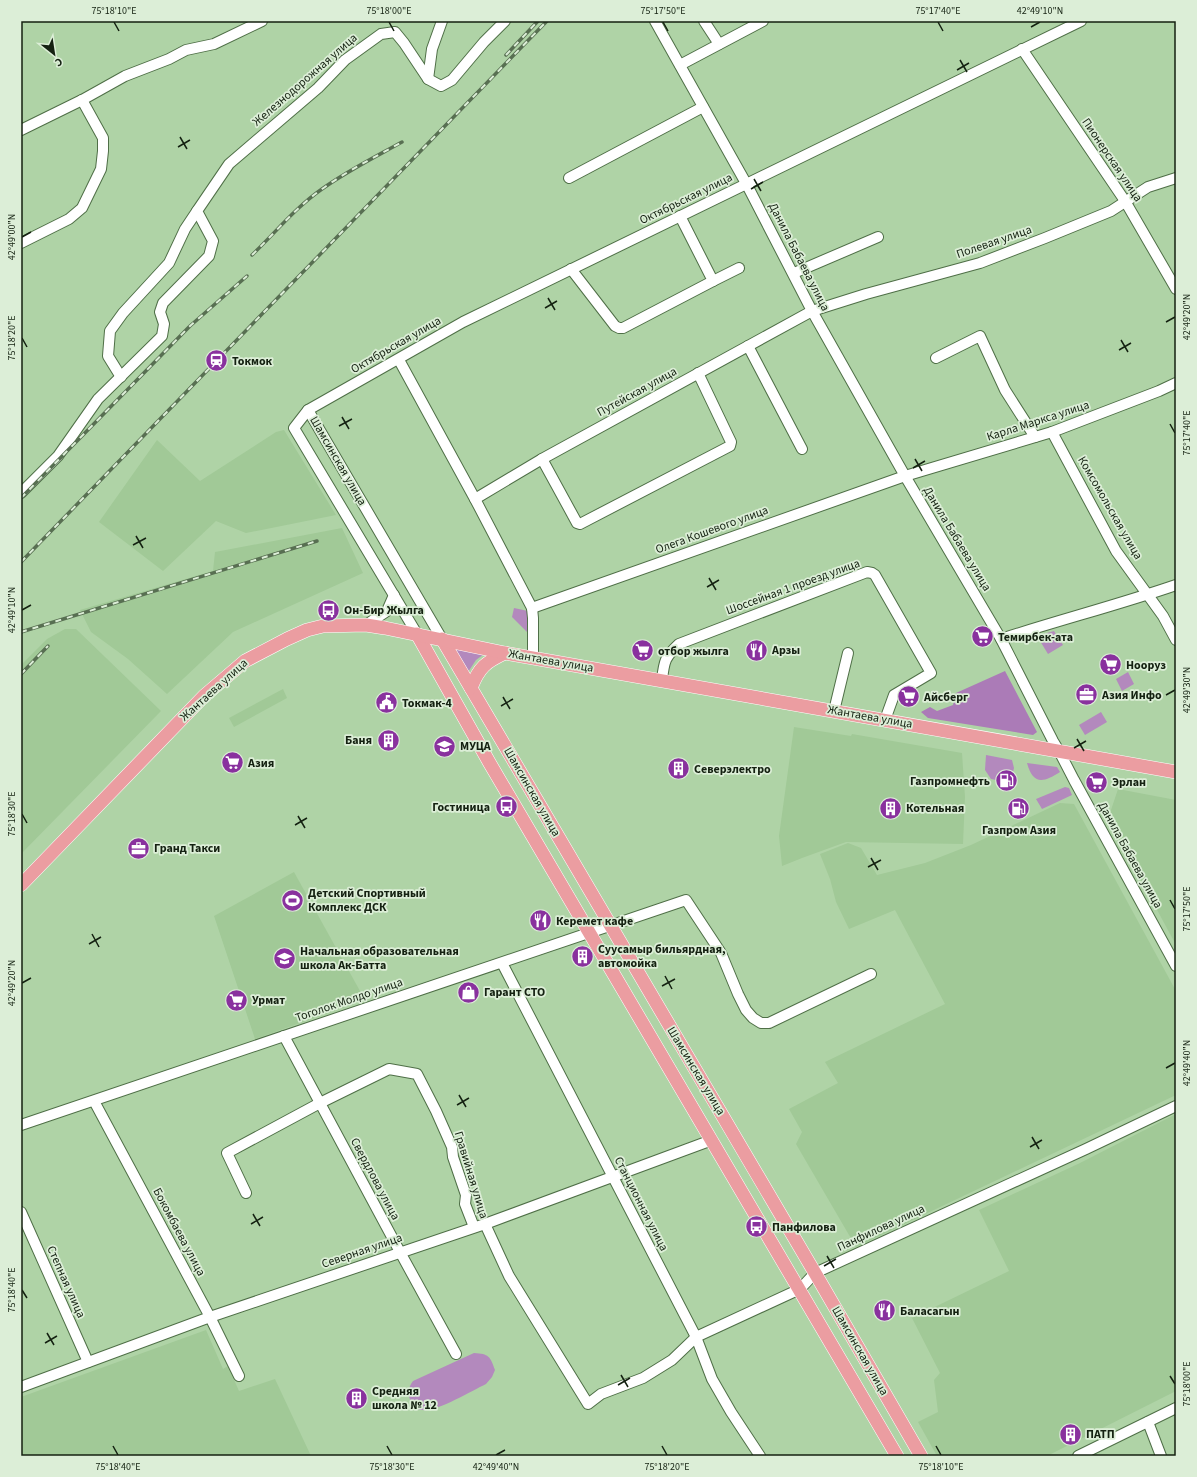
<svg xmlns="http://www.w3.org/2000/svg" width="1197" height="1477" font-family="'Source Sans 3',sans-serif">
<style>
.built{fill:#a1c997}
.green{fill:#b389bd}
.forest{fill:#ab7bb7}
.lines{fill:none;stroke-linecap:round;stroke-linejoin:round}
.minor-casing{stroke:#4f6f47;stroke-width:12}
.major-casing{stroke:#fff;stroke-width:14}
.minor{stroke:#fff;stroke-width:10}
.major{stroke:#eb9da1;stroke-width:13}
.rail-casing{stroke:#586f52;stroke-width:3.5}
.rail{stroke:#dceed7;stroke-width:2;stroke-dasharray:6;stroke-linecap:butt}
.ticks{fill:none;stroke:#142111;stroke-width:1.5}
.labels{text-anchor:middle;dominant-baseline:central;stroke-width:3.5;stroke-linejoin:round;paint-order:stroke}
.street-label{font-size:12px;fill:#142111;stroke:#dceed7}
.poi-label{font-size:12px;font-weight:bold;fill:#142111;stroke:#dceed7;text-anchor:start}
.neatline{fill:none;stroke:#142111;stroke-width:1.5}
.ticks-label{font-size:10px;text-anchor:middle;fill:#142111}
</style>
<rect width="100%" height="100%" fill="#afd3a6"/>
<!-- built -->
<g class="built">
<path d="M 284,430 L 336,515 L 246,533 L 216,521 L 163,571 L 99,522 L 157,440 L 200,481 L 276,432 Z"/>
<path d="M 342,528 L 363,573 L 233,632 L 167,694 L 128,659 L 91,632 L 80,610 L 213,571 L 215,552 Z"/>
<path d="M 65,629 L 76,629 L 161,711 L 21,854 L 21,665 L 47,639 Z"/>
<path d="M 283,689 L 287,698 L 234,727 L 229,718 Z"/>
<path d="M 794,727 L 851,736 L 852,734 L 962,753 L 965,797 L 963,844 L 846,842 L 802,858 L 782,866 L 779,836 Z"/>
<path d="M 1118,789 L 1176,800 L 1176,945 L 1108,819 Z"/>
<path d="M 1060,803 L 1074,804 L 1176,991 L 1176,1095 L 856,1247 L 796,1144 L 802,1132 L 789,1109 L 838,1083 L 825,1062 L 945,1004 L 895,910 L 849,929 L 836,902 L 830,879 L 820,854 L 848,843 L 861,848 L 877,875 L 925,863 L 971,845 Z"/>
<path d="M 294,872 L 365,1000 L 255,1039 L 214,916 Z"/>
<path d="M 1176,1114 L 1176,1391 L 1047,1456 L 937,1456 L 918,1422 L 938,1412 L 934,1380 L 940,1373 L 912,1318 L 1009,1271 L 979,1210 L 1080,1163 Z"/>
<path d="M 206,1330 L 223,1369 L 228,1366 L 239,1391 L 275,1379 L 311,1456 L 21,1456 L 21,1397 Z"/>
</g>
<!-- green -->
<g class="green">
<path d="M 514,608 L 528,611 L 529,614 L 527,632 L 512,617 Z"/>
<path d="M 1054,631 L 1063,645 L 1048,654 L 1037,636 Z"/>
<path d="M 451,648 L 484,654 L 476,660 L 468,672 Z"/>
<path d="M 1128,672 L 1134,684 L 1122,691 L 1116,679 Z"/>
<path d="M 1101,712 L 1107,722 L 1085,735 L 1079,725 Z"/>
<path d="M 986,755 L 1012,760 L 1014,768 L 1013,772 L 996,780 L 991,779 L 985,770 Z"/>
<path d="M 1027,763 L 1057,767 L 1060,772 C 1043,783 1033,785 1027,763 Z"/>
<path d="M 1065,787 L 1069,788 L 1072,795 L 1042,809 L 1036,799 Z"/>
<path d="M 474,1353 C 489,1354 490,1356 495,1370 L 492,1377 L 486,1384 C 471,1391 437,1412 422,1410 C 416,1410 414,1406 411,1401 C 407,1394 408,1388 413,1381 Z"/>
</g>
<!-- forest -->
<path class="forest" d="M 1005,671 L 1037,732 L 1033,735 L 928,718 L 921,712 L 930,707 L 937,711 L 953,705 L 956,693 Z"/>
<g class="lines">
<defs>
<g id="minor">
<path d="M 655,21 L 747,185 L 812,311 L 905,476 L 1001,639 L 1053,741 L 1059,751 L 1074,780 L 1176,966"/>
<path d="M 704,21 L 719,44"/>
<path d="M 1022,49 L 1125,201 L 1176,289"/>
<path d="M 680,65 L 763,21"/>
<path d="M 428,79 L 432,49 L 442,21"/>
<path d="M 21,130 L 82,100 L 125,76 L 169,59 L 186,50 L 214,44 L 262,21"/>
<path d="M 569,178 L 703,107"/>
<path d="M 21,243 L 69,219 L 82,208 L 101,169 L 103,151 L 103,138 L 82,100"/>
<path d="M 571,269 L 615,326 L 619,328 L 623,328 L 713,281 L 680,216"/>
<path d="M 794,273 L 878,237"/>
<path d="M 713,281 L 739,268"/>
<path d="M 748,346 L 802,449"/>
<path d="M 936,358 L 980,336 L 1005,390 L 1035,437"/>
<path d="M 399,360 L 475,499 L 532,608 L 533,618 L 533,658"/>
<path d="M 121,377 L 108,356 L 110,331 L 123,313 L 169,263 L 185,229 L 197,211"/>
<path d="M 308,410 L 442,639"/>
<path d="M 1052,432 L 1116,551 L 1163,616 L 1176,640"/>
<path d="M 542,459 L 577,523 L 580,524 L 730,446 L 731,442 L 698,373"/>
<path d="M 21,493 L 58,456 L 98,399 L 162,336 L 164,324 L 160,312 L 163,303 L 209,256 L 213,241 L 197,211 L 229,164 L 318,88 L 345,60 L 381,34 L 395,32 L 404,43 L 428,79 L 441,86 L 452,80 L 484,42 L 505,21"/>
<path d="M 475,499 L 542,459 L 812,311 L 866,294 L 980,263 L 1045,238 L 1111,211 L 1148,187 L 1176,178"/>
<path d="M 532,608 L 905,476 L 1052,432 L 1159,391 L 1176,383"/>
<path d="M 366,625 L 387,611 L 394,595"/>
<path d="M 417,634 L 294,428 L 308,410 L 463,322 L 1081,21"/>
<path d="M 1001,639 C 1059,620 1118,605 1176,585"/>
<path d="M 662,680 C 664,661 665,657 679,644 L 867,572 L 872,573 L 875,575 L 931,673 L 894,695 L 885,720"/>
<path d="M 834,711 L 848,653"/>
<path d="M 502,963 L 696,1337 L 712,1379 L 731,1412 L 760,1456"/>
<path d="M 284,1036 L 400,1252 L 456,1354"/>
<path d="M 94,1101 L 210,1317 L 239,1376"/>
<path d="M 21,1125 L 686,900 L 721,953 L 738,994 L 746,1010 L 753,1018 L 761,1023 L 769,1023 L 871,974"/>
<path d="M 246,1193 L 227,1153 L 320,1103 L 389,1069 L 417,1074 L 436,1111 L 452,1147 L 453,1157 L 466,1195 L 465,1204 L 474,1227"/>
<path d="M 21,1212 L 88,1362"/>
<path d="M 485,1224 L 509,1276 L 588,1404 L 601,1394 L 643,1378 L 672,1360 L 696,1337 L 800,1289 L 815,1273 L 1086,1149 L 1176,1106"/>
<path d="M 21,1387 L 210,1317 L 485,1224 L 712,1140"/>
<path d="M 1148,1422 L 1161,1456"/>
<path d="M 1078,1456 L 1176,1408"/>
</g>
<g id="major">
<path d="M 417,634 L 489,762 L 897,1456"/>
<path d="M 442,639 L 815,1273 L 921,1456"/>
<path d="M 471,688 C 479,667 486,662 505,653"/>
<path d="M 21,885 L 204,696 L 245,661 L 287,639 L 307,630 L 323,626 L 366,625 L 385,628 L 505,653 L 1176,772"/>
</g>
</defs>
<!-- minor casing -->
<use href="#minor" class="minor-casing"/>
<!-- major casing -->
<use href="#major" class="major-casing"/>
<!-- minor -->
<use href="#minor" class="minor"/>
<!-- major -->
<use href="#major" class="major"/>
<defs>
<g id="rail">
<path d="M 506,55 L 538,21"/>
<path d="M 252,255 C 275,233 296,207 322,189 C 347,171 375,157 402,142"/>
<path d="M 21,498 L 190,326 L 247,276"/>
<path d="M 21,562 L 547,21"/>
<path d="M 21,632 L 317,541"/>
<path d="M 21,674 L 48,646"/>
</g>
</defs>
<!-- rail casing -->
<use href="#rail" class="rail-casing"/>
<!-- rail -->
<use href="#rail" class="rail"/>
</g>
<!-- ticks -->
<path class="ticks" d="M 114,22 L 119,31M 389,22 L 394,31M 663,22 L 668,31M 938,22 L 943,31M 1031,27 L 1040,22M 960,60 L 967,72M 957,70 L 969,63M 180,137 L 187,149M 178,147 L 190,140M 754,179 L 761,191M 751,189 L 763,182M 22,237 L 31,232M 548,298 L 555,310M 545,308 L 557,301M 1166,322 L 1175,317M 22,338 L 27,347M 1121,340 L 1128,352M 1119,350 L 1131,343M 342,417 L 349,429M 1170,424 L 1175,433M 339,426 L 352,419M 915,459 L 922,471M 913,468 L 925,461M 136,536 L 143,548M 133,545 L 146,538M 709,578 L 716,590M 707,587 L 719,580M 22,610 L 31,605M 1166,695 L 1175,690M 503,697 L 510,709M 501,706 L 513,699M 1077,739 L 1084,751M 1074,748 L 1086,741M 22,814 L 27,823M 298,816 L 305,828M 295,825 L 307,818M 871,858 L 878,870M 868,867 L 881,860M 1170,900 L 1175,909M 92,934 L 99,947M 89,944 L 101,937M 665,976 L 672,989M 22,983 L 31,978M 662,986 L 675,979M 1166,1068 L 1175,1063M 459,1095 L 466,1107M 457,1105 L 469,1098M 1032,1137 L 1039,1149M 1030,1147 L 1042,1140M 253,1214 L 260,1226M 251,1224 L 263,1217M 827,1256 L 834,1268M 824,1266 L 836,1259M 22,1290 L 27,1298M 47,1333 L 54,1345M 45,1343 L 57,1336M 621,1375 L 628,1387M 1170,1376 L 1175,1384M 618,1385 L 630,1378M 113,1446 L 118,1455M 387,1446 L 392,1455M 662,1446 L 667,1455M 936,1446 L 941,1455M 496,1455 L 505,1450"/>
<!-- icons -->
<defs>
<symbol id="station-disc" viewBox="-11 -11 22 22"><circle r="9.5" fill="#89319e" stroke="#dceed7"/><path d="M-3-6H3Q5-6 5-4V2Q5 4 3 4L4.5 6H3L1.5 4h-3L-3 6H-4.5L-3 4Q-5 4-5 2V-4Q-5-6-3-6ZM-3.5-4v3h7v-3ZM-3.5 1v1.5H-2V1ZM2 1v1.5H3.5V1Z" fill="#fff"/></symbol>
<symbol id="bus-disc" viewBox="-11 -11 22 22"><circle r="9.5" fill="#89319e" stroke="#dceed7"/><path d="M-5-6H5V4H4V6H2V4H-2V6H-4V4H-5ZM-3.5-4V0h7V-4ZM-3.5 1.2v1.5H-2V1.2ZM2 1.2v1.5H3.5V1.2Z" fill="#fff"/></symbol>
<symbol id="supermarket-disc" viewBox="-11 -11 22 22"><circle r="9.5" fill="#89319e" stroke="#dceed7"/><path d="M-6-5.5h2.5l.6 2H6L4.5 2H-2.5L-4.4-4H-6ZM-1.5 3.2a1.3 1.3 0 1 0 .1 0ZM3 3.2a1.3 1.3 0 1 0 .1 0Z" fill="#fff"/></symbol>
<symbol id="restaurant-disc" viewBox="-11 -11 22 22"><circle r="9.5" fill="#89319e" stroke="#dceed7"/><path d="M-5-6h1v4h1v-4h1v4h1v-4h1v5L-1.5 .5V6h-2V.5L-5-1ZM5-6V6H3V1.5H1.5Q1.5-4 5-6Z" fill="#fff"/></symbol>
<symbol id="office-disc" viewBox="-11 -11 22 22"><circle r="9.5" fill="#89319e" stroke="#dceed7"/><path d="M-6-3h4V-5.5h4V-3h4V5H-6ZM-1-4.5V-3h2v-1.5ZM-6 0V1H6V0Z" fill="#fff"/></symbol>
<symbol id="civic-disc" viewBox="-11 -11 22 22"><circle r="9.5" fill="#89319e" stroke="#dceed7"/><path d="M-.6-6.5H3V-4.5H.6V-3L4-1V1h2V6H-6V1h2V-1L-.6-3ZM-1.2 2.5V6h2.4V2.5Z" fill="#fff"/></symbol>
<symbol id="building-disc" viewBox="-11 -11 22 22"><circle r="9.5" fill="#89319e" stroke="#dceed7"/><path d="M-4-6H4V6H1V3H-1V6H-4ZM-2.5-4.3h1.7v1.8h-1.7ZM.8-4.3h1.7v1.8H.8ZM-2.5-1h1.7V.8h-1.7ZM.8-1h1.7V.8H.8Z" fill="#fff"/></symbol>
<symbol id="university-disc" viewBox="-11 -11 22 22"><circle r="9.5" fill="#89319e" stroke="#dceed7"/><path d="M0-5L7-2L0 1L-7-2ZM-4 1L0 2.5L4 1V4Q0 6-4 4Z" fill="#fff"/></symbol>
<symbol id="fuel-disc" viewBox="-11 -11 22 22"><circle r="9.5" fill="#89319e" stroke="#dceed7"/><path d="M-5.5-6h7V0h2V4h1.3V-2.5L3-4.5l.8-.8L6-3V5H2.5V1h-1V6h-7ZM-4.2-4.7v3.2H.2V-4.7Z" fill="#fff"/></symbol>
<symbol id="stadium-disc" viewBox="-11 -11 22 22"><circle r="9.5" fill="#89319e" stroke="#dceed7"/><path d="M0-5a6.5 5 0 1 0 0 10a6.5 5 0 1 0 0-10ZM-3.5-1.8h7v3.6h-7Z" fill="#fff"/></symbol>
<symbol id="school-disc" viewBox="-11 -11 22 22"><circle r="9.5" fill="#89319e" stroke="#dceed7"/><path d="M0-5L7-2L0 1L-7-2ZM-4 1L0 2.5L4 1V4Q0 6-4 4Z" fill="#fff"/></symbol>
<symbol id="shop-disc" viewBox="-11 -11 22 22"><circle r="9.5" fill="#89319e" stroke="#dceed7"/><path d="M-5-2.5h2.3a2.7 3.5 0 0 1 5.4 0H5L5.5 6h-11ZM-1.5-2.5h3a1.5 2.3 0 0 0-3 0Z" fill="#fff"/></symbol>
</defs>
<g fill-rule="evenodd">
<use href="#station-disc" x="204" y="348" width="25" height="25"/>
<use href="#bus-disc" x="316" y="598" width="25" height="25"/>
<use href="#supermarket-disc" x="970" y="624" width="25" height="25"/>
<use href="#restaurant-disc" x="744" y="638" width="25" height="25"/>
<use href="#supermarket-disc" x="630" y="638" width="25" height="25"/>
<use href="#supermarket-disc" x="1098" y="652" width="25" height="25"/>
<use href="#office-disc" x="1074" y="682" width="25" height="25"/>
<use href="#supermarket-disc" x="896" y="684" width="25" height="25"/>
<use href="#civic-disc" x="374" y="690" width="25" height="25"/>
<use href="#building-disc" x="376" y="728" width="25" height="25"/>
<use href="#university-disc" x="432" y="734" width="25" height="25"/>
<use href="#supermarket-disc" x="220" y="750" width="25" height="25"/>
<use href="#building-disc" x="666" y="756" width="25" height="25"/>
<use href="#fuel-disc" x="994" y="768" width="25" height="25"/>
<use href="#supermarket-disc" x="1084" y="770" width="25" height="25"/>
<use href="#bus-disc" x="494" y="794" width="25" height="25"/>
<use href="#building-disc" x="878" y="796" width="25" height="25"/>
<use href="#fuel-disc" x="1006" y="796" width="25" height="25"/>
<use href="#office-disc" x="126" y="836" width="25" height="25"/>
<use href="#stadium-disc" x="280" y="888" width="25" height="25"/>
<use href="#restaurant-disc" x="528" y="908" width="25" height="25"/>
<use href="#building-disc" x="570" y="944" width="25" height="25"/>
<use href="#school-disc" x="272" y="946" width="25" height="25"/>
<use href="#shop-disc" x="456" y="980" width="25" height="25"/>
<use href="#supermarket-disc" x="224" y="988" width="25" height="25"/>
<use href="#bus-disc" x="744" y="1214" width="25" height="25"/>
<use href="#restaurant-disc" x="872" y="1298" width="25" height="25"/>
<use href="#building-disc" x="344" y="1386" width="25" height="25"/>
<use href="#building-disc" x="1058" y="1422" width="25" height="25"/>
</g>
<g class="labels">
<!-- street labels -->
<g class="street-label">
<text transform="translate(305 80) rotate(-41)">Железнодорожная улица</text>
<text transform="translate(1112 160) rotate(56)">Пионерская улица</text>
<text transform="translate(686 199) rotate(-26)">Октябрьская улица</text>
<text transform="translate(994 242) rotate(-19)">Полевая улица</text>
<text transform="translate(799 257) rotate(63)">Данила Бабаева улица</text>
<text transform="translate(396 345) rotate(-30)">Октябрьская улица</text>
<text transform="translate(637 392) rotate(-29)">Путейская улица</text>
<text transform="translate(1038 421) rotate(-18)">Карла Маркса улица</text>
<text transform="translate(338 461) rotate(60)">Шамсинская улица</text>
<text transform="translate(1110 508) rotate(60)">Комсомольская улица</text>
<text transform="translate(712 530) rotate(-20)">Олега Кошевого улица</text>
<text transform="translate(957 539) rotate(59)">Данила Бабаева улица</text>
<text transform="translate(793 587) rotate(-20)">Шоссейная 1 проезд улица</text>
<text transform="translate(551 661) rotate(10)">Жантаева улица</text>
<text transform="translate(214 690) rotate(-42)">Жантаева улица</text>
<text transform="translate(870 717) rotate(10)">Жантаева улица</text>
<text transform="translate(532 792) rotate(60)">Шамсинская улица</text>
<text transform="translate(1130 855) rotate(61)">Данила Бабаева улица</text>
<text transform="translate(349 1000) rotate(-19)">Тоголок Молдо улица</text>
<text transform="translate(696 1071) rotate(59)">Шамсинская улица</text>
<text transform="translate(471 1175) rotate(73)">Гравийная улица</text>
<text transform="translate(375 1179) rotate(62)">Свердлова улица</text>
<text transform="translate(641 1204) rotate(63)">Станционная улица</text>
<text transform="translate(881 1228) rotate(-25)">Панфилова улица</text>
<text transform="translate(179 1232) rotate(62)">Бокомбаева улица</text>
<text transform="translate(362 1251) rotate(-19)">Северная улица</text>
<text transform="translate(66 1282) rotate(66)">Степная улица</text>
<text transform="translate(860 1351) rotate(60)">Шамсинская улица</text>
</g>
<!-- poi labels -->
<g class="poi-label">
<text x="232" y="361">Токмок</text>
<text x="344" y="610">Он-Бир Жылга</text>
<text x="998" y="637">Темирбек-ата</text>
<text x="772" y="650">Арзы</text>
<text x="658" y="651">отбор жылга</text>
<text x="1126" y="665">Нооруз</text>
<text x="1102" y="695">Азия Инфо</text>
<text x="924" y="697">Айсберг</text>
<text x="402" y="703">Токмак-4</text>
<text x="372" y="740" text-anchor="end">Баня</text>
<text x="460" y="746">МУЦА</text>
<text x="248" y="763">Азия</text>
<text x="694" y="769">Северэлектро</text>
<text x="990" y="781" text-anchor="end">Газпромнефть</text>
<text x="1112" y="782">Эрлан</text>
<text x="490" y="807" text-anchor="end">Гостиница</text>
<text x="906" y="808">Котельная</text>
<text x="1019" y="830" text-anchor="middle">Газпром Азия</text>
<text x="154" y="848">Гранд Такси</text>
<text x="308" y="893">Детский Спортивный<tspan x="308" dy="14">Комплекс ДСК</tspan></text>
<text x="556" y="921">Керемет кафе</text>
<text x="598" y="949">Суусамыр бильярдная,<tspan x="598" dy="14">автомойка</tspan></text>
<text x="300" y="951">Начальная образовательная<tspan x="300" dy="14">школа Ак-Батта</tspan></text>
<text x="484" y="992">Гарант СТО</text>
<text x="252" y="1000">Урмат</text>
<text x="772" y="1227">Панфилова</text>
<text x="900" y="1311">Баласагын</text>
<text x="372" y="1391">Средняя<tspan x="372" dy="14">школа № 12</tspan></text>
<text x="1086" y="1434">ПАТП</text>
</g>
</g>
<!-- border -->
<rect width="1197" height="1477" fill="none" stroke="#dceed7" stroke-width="44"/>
<!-- north arrow -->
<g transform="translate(54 54) rotate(150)" stroke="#dceed7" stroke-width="3" paint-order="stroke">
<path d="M0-3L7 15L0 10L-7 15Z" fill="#142111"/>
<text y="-6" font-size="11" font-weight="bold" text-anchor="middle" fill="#142111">С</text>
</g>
<rect x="22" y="22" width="1153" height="1433" class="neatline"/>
<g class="ticks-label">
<text x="114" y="14">75°18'10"E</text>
<text x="389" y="14">75°18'00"E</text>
<text x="663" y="14">75°17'50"E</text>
<text x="938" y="14">75°17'40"E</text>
<text x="1040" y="14">42°49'10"N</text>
<text transform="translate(11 237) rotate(-90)" y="4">42°49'00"N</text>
<text transform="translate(1186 317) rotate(-90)" y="4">42°49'20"N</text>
<text transform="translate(11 338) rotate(-90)" y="4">75°18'20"E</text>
<text transform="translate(1186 433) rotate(-90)" y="4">75°17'40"E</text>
<text transform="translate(11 610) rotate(-90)" y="4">42°49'10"N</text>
<text transform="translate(1186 690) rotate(-90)" y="4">42°49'30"N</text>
<text transform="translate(11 814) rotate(-90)" y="4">75°18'30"E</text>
<text transform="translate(1186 909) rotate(-90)" y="4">75°17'50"E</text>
<text transform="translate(11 983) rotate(-90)" y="4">42°49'20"N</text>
<text transform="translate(1186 1063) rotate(-90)" y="4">42°49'40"N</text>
<text transform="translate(11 1290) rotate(-90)" y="4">75°18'40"E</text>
<text transform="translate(1186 1384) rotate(-90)" y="4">75°18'00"E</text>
<text x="118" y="1470">75°18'40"E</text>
<text x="392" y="1470">75°18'30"E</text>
<text x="496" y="1470">42°49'40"N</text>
<text x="667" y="1470">75°18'20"E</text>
<text x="941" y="1470">75°18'10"E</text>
</g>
</svg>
